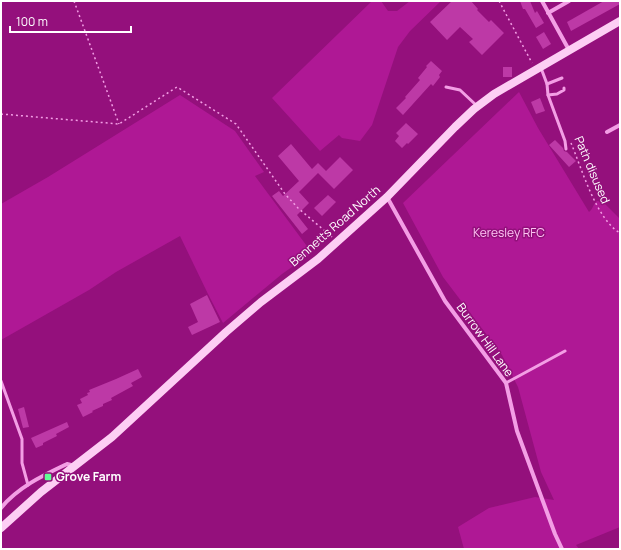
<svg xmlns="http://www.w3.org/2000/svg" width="621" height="550" font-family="Manrope,sans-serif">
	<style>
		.green { fill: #af1895 }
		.building { fill: #bd39a6 }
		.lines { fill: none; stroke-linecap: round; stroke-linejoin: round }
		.path { stroke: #f39ee5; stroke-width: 1.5; stroke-dasharray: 2 3; stroke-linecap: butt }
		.lane { stroke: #f39ee5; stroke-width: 3 }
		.street { stroke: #f39ee5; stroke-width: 4 }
		.secondary { stroke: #fdcef4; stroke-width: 8 }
		.poi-dot { fill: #61ff95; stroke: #94107c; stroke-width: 1.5 }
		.labels { text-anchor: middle; stroke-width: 3; stroke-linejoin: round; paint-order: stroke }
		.street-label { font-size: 12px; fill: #fff; stroke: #94107c }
		.park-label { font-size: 12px; fill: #fec6f4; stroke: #94107c }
		.poi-label { font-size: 12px; font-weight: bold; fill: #fff; stroke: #94107c; text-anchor: start }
	</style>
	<rect width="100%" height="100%" fill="#94107c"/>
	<g class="green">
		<path d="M372,1H381L388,11H397L410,1H441L410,31L398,47L372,125L360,141L342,138L339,135L320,151L272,98Z"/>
		<path d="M519,92L538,128L589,212C593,209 593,204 597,201L603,202L620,219V527L576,545L579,549H464L458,527L489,508L535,497L554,500L541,472L518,387L502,355L443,277L403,203Z"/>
		<path d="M180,95L235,131L264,172L255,176L312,253L282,274L223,323L208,294L180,236L116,272L89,290L1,340V204L48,177Z"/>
	</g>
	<g class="building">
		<path d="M452,1H471L478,9L477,10L489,22L491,20L504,33L482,55L469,42L473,39L460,27L447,40L430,22Z"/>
		<path d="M520,1H530L535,13L537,11L544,23L536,28L525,9H523Z"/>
		<path d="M604,1H620V4L571,31L567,22Z"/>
		<path d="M544,32L551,44L543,49L536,37Z"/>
		<path d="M431,61L442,71L439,75L440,77L433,86L431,84L403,115L396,108L406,98L405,97L420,80L418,78L427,67L426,66Z"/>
		<rect x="503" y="67" width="9" height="10"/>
		<path d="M540,98L545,111L536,114L531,102Z"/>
		<path d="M406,123L418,134L408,144L407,143L402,148L395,141L399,136L396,133Z"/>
		<path d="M555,140L563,148L564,151L567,152L576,161L569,167L549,145Z"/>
		<path d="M291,144L312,169L318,163L326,171L340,157L353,170L334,189L318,173L299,192L309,203L297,215L308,229L302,234L272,196L279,191L283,196L299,181L278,156Z"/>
		<path d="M328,195L336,202L322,216L314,208Z"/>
		<path d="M207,295L220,322L192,335L188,327L198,322L190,304Z"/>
		<path d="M138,369L142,377L131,383L133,386L111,398L112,400L103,404V406L92,411L93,412L83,417L77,405L82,403L80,399L88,395L87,393L90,392L89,390L116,379Z"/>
		<path d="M24,407L29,427L23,428L18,409Z"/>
		<path d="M67,422L69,427L56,434L57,436L43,443V445L36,448L31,438Z"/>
	</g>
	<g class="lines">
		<g class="path">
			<path d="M74,1L119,124"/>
			<path d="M499,1L532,63"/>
			<path d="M1,114L119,124L177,87L236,124L285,194L298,208L332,237"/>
			<path d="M571,143C582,169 596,219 620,233"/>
		</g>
		<g class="lane">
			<path d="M541,68L547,84L548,95L565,141L566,149"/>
			<path d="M547,84L562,78"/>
			<path d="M446,87L460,90L476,105"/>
			<path d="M548,95L557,94L564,90V88"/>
			<path d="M1,381L22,439V463L28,485"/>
			<path d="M506,383L565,351"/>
		</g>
		<g class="street">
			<path d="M542,1L569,50"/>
			<path d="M548,13L569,1"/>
			<path d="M607,132L620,125"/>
			<path d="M387,197L445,301L506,383L517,431L555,534L562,549"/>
			<path d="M1,508C18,487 44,475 67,464L75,466"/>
		</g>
		<path class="secondary" d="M1,528L41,492L112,437L226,332L261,302L318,259L387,197L455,127L474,109L494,94L620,21"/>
	</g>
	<rect class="poi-dot" x="44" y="473" width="8" height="8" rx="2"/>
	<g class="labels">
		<g class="street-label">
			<text transform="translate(592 170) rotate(67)" y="4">Path disused</text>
			<text transform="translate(335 226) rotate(-41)" y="4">Bennetts Road North</text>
			<text transform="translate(485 340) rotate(54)" y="4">Burrow Hill Lane</text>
		</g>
		<g class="park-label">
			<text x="509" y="237">Keresley RFC</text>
		</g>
		<g class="poi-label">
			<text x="56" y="481">Grove Farm</text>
		</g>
	</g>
	<rect width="621" height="550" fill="none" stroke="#ffffff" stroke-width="4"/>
	<path d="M10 26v6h121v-6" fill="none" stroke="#ffffff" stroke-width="2"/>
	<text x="16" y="26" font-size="12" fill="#ffffff" stroke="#94107c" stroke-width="3" paint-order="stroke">100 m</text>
</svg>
